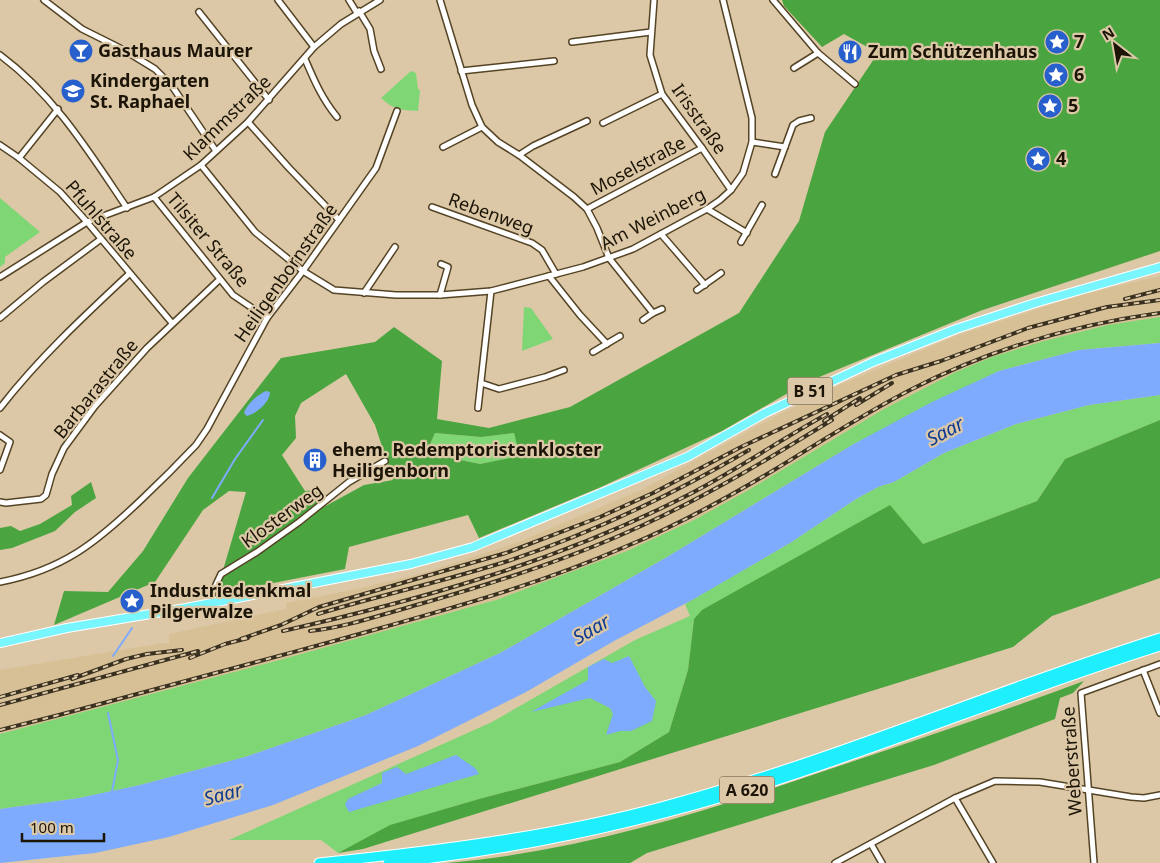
<svg xmlns="http://www.w3.org/2000/svg" width="1160" height="863" font-family="'Noto Sans',sans-serif">
	<style>
		.built { fill: #d7c096 }
		.green { fill: #7ed675 }
		.forest { fill: #4aa541; fill-rule: evenodd }
		.water { fill: #7eabfe }
		.lines { fill: none; stroke-linecap: round; stroke-linejoin: round }
		.stream { stroke: #7eabfe; stroke-width: 2 }
		.street-casing { stroke: #544425; stroke-width: 8 }
		.primary-casing { stroke: #fff; stroke-width: 10 }
		.highway-casing { stroke: #fff; stroke-width: 11 }
		.street { stroke: #fff; stroke-width: 5 }
		.primary { stroke: #79f5fd; stroke-width: 8 }
		.highway { stroke: #1feffc; stroke-width: 9 }
		.rail-casing { stroke: #393020; stroke-width: 4 }
		.rail { stroke: #dcc8a6; stroke-width: 2; stroke-dasharray: 5.5; stroke-linecap: butt }
		.labels { text-anchor: middle; stroke-width: 4.5; stroke-linejoin: round; paint-order: stroke }
		.shield { fill: #dcc8a6; stroke: #554a37; stroke-width: 1 }
		.shield-label { font-size: 16px; font-weight: bold; fill: #1b1407 }
		.poi-label { font-size: 18px; font-weight: bold; fill: #1b1407; stroke: #dcc8a6; text-anchor: start }
		.street-label { font-size: 18px; fill: #1b1407; stroke: #dcc8a6 }
		.water-label { font-size: 19px; font-style: italic; fill: #0e3b94; stroke: #dcc8a6 }
	</style>
	<rect width="100%" height="100%" fill="#dcc8a6"/>
	<path class="built" d="M1160,276V332L1091,329L1018,349L657,559L594,591L170,689L0,734V670L163,643L169,644V634L286,609V603L361,588L423,573L516,543L643,489L776,416L847,382L956,336L1080,295Z"/>
	<g class="green">
		<path d="M411,71L416,73L418,89L420,90L418,111C401,110 394,110 381,98Z"/>
		<path d="M0,198L40,232L5,257V263L0,267Z"/>
		<path d="M524,307L531,308L553,339L522,351Z"/>
		<path d="M1160,317V343L1079,350L999,371L852,445L667,557L500,653L366,715L245,757L140,785L79,798L0,809V734L276,661L496,600L627,551L694,520L747,491L884,409L956,372L992,357L1044,341L1108,325Z"/>
		<path d="M1160,395V420L1065,459L1037,501L923,544L694,619L688,670L669,732L620,762L479,799L391,825L338,853L321,840H229L492,722L635,640L690,616L685,604L790,543L856,499L878,487L894,482L944,453L1016,424L1089,405Z"/>
		<path d="M435,433L481,437L514,433L521,456L480,464L426,453Z"/>
	</g>
	<g class="forest">
		<path d="M782,0H1160V251L980,311L807,382L722,431L601,487L479,538L468,515L349,547L345,569L216,594L246,492L229,491L203,510L155,582L54,625L64,591L108,592L143,551L188,478L281,358L375,342L394,327L442,361L437,419L489,428L570,407L739,313L799,221L825,132L878,53L844,34L822,47L784,6ZM346,374L375,425L393,480L364,485L322,508L320,489L305,491L282,455L296,438L295,416L301,403ZM435,433L481,437L514,433L520,456L480,464L426,453Z"/>
		<path d="M1160,420V578L1052,616L1013,647L363,849L338,853L390,825L479,799L620,762L669,732L688,670L694,619L702,610L890,505L923,544L1037,501L1065,459Z"/>
		<path d="M91,482L96,498L75,512L55,531L12,548L0,550V528L11,526L20,531L40,524L72,505L71,496Z"/>
		<path d="M1084,681L1073,693L1060,698L1055,719L934,765L647,853L630,863H447C586,851 720,807 851,762C929,736 1007,710 1084,681Z"/>
	</g>
	<g class="water">
		<path d="M1160,343V395L1089,405L1016,424L944,453L894,482L878,487L856,499L790,543L694,599L614,641L526,692L418,746L273,805L169,837L95,853L0,863V809L79,798L140,785L245,757L366,715L500,653L667,557L852,445L932,402L999,371L1079,350Z"/>
		<path d="M266,391L270,392C270,402 257,413 247,416L244,413C247,404 257,395 266,391Z"/>
		<path d="M629,656L645,687L656,701L652,721L631,731H620L606,735L613,714L610,708L590,698L531,712L588,680V667L604,659L612,663Z"/>
		<path d="M456,755L475,768L479,774L349,812L345,805L348,799L382,783V773L397,767L406,774Z"/>
	</g>
	<g class="lines">
		<g class="stream">
			<path d="M212,498L235,459L263,420"/>
			<path d="M113,656L132,628"/>
			<path d="M108,713L118,760L112,792"/>
		</g>
		<defs>
			<g id="street">
				<path d="M44,0L82,29L124,50L155,69L172,86L216,151"/>
				<path d="M278,0L314,47"/>
				<path d="M349,0L357,13"/>
				<path d="M440,0L472,105L482,127L498,142L519,155L574,197L587,209L597,228L609,258L653,313"/>
				<path d="M654,0L650,55L662,94L702,148L731,190"/>
				<path d="M773,0L818,53L855,84"/>
				<path d="M359,11L370,29L374,51L381,69"/>
				<path d="M199,12L269,100"/>
				<path d="M572,42L651,32"/>
				<path d="M0,55C55,96 89,152 127,208"/>
				<path d="M305,59C314,80 322,99 337,117"/>
				<path d="M794,68L818,53"/>
				<path d="M461,71L554,61"/>
				<path d="M248,122L289,168L339,220"/>
				<path d="M603,123L662,94"/>
				<path d="M752,142L785,147"/>
				<path d="M0,145L19,158L60,192L87,222L172,323"/>
				<path d="M443,147L482,127"/>
				<path d="M519,155L533,146L587,121"/>
				<path d="M19,158L58,109"/>
				<path d="M201,165L255,232L303,271L334,290L396,295H440L491,291L583,267L633,249L707,209L720,200L731,190L743,173L752,142V118L723,0"/>
				<path d="M775,174L793,125L799,121L811,118"/>
				<path d="M154,197L233,295L267,318"/>
				<path d="M432,207L532,243L542,250L556,274"/>
				<path d="M587,209L702,148"/>
				<path d="M707,209L747,233"/>
				<path d="M661,234L705,285"/>
				<path d="M741,242L762,205"/>
				<path d="M549,276L580,315L607,344"/>
				<path d="M0,277L87,222L154,197L201,165L248,122L314,47L341,24L380,0"/>
				<path d="M697,290L721,273"/>
				<path d="M364,293L395,247"/>
				<path d="M440,295L448,267L441,264"/>
				<path d="M0,318L43,282L101,239"/>
				<path d="M643,320L653,313L662,309"/>
				<path d="M593,352L620,336"/>
				<path d="M481,383L499,389L545,377L564,370"/>
				<path d="M0,408C38,359 84,316 129,274"/>
				<path d="M478,408L491,291"/>
				<path d="M0,435L10,442L0,470"/>
				<path d="M0,502L6,503L41,499L46,495L52,474L64,448L95,406L147,348L219,280"/>
				<path d="M0,582C63,570 97,542 142,499C161,481 179,463 196,445L207,429L267,318L303,271L376,168L397,111"/>
				<path d="M209,603L214,589L221,574L257,552L299,522L349,482L385,461"/>
				<path d="M1143,670L1160,713"/>
				<path d="M955,798L993,863"/>
				<path d="M871,844L882,863"/>
				<path d="M835,863L955,798L995,781L1040,782L1131,797L1144,798L1160,795"/>
				<path d="M1094,863L1081,693L1160,664"/>
			</g>
			<path id="primary" d="M0,643L67,628L186,608L411,564L473,547L687,457L765,413L873,362L956,329L1035,303L1160,267"/>
			<g id="highway">
				<path d="M319,863C434,851 549,837 661,807C831,762 992,691 1160,638"/>
				<path d="M388,863C519,850 646,822 771,782C902,740 1029,687 1160,646"/>
			</g>
		</defs>
		<use href="#street" class="street-casing"/>
		<use href="#primary" class="primary-casing"/>
		<use href="#highway" class="highway-casing"/>
		<use href="#street" class="street"/>
		<use href="#primary" class="primary"/>
		<use href="#highway" class="highway"/>
		<defs>
			<g id="rail">
				<path d="M1125,299L1160,290"/>
				<path d="M856,405L892,383"/>
				<path d="M824,421L860,398"/>
				<path d="M318,614C381,595 445,581 508,561C592,533 672,495 749,450"/>
				<path d="M283,631C419,600 555,562 680,499C731,474 778,441 827,414"/>
				<path d="M310,631C347,627 384,614 420,604C495,583 570,559 641,526C707,496 770,458 832,420"/>
				<path d="M241,639L281,625L319,607L506,553L600,517L653,493L741,447L896,375L941,361L1028,328L1107,307L1160,300"/>
				<path d="M190,658L225,644L248,638"/>
				<path d="M72,679L126,659L147,654L182,650"/>
				<path d="M0,697L78,675"/>
				<path d="M0,705L198,651"/>
				<path d="M0,730L59,715C155,689 250,664 345,638C441,611 536,586 627,546C678,525 727,498 774,470C820,442 865,413 912,389C990,349 1073,325 1160,313"/>
			</g>
		</defs>
		<use href="#rail" class="rail-casing"/>
		<use href="#rail" class="rail"/>
	</g>
	<defs>
		<symbol id="sight-disc" viewBox="-11 -11 22 22"><circle r="9.5" fill="#275fcc" stroke="#dcc8a6"/><path d="M0-6L1.8-2.2L6-1.7L2.9 1.2L3.7 5.4L0 3.3L-3.7 5.4L-2.9 1.2L-6-1.7L-1.8-2.2Z" fill="#fff"/></symbol>
		<symbol id="bar-disc" viewBox="-11 -11 22 22"><circle r="9.5" fill="#275fcc" stroke="#dcc8a6"/><path d="M-6-5H6L.8 .8V4.5H3.5V6h-7V4.5H-.8V.8Z" fill="#fff"/></symbol>
		<symbol id="restaurant-disc" viewBox="-11 -11 22 22"><circle r="9.5" fill="#275fcc" stroke="#dcc8a6"/><path d="M-5-6h1v4h1v-4h1v4h1v-4h1v5L-1.5 .5V6h-2V.5L-5-1ZM5-6V6H3V1.5H1.5Q1.5-4 5-6Z" fill="#fff"/></symbol>
		<symbol id="school-disc" viewBox="-11 -11 22 22"><circle r="9.5" fill="#275fcc" stroke="#dcc8a6"/><path d="M0-5L7-2L0 1L-7-2ZM-4 1L0 2.5L4 1V4Q0 6-4 4Z" fill="#fff"/></symbol>
		<symbol id="building-disc" viewBox="-11 -11 22 22"><circle r="9.5" fill="#275fcc" stroke="#dcc8a6"/><path d="M-4-6H4V6H1V3H-1V6H-4ZM-2.5-4.3h1.7v1.8h-1.7ZM.8-4.3h1.7v1.8H.8ZM-2.5-1h1.7V.8h-1.7ZM.8-1h1.7V.8H.8Z" fill="#fff"/></symbol>
	</defs>
	<g fill-rule="evenodd">
		<use href="#sight-disc" x="1043" y="28" width="28" height="28"/>
		<use href="#bar-disc" x="67" y="37" width="28" height="28"/>
		<use href="#restaurant-disc" x="836" y="38" width="28" height="28"/>
		<use href="#sight-disc" x="1042" y="61" width="28" height="28"/>
		<use href="#school-disc" x="59" y="77" width="28" height="28"/>
		<use href="#sight-disc" x="1036" y="92" width="28" height="28"/>
		<use href="#sight-disc" x="1024" y="145" width="28" height="28"/>
		<use href="#building-disc" x="301" y="446" width="28" height="28"/>
		<use href="#sight-disc" x="118" y="587" width="28" height="28"/>
	</g>
	<g class="labels">
		<g class="shield">
			<rect x="787.5" y="377.5" width="45" height="27" rx="4"/>
			<rect x="719.5" y="776.5" width="55" height="27" rx="4"/>
		</g>
		<g class="shield-label">
			<text x="810" y="397">B 51</text>
			<text x="747" y="796">A 620</text>
		</g>
		<g class="poi-label">
			<text x="1074" y="48">7</text>
			<text x="98" y="57">Gasthaus Maurer</text>
			<text x="868" y="58">Zum Schützenhaus</text>
			<text x="1074" y="81">6</text>
			<text x="90" y="87">Kindergarten<tspan x="90" dy="21">St. Raphael</tspan></text>
			<text x="1068" y="112">5</text>
			<text x="1056" y="165">4</text>
			<text x="332" y="456">ehem. Redemptoristenkloster<tspan x="332" dy="21">Heiligenborn</tspan></text>
			<text x="150" y="597">Industriedenkmal<tspan x="150" dy="21">Pilgerwalze</tspan></text>
		</g>
		<g class="street-label">
			<text transform="translate(227 118) rotate(-44)" y="6">Klammstraße</text>
			<text transform="translate(699 119) rotate(55)" y="6">Irisstraße</text>
			<text transform="translate(638 166) rotate(-28)" y="6">Moselstraße</text>
			<text transform="translate(491 214) rotate(20)" y="6">Rebenweg</text>
			<text transform="translate(653 219) rotate(-27)" y="6">Am Weinberg</text>
			<text transform="translate(101 220) rotate(49)" y="6">Pfuhlstraße</text>
			<text transform="translate(208 240) rotate(50)" y="6">Tilsiter Straße</text>
			<text transform="translate(286 273) rotate(-55)" y="6">Heiligenbornstraße</text>
			<text transform="translate(96 389) rotate(-51)" y="6">Barbarastraße</text>
			<text transform="translate(282 516) rotate(-36)" y="6">Klosterweg</text>
			<text transform="translate(1072 761) rotate(-94)" y="6">Weberstraße</text>
		</g>
		<g class="water-label">
			<text transform="translate(945 431) rotate(-28)" y="7">Saar</text>
			<text transform="translate(591 629) rotate(-30)" y="7">Saar</text>
			<text transform="translate(223 794) rotate(-15)" y="7">Saar</text>
		</g>
	</g>
	<g transform="translate(1115 45) rotate(329)" stroke="#dcc8a6" stroke-width="4" paint-order="stroke">
	<path d="M0-4L9 19L0 12L-9 19Z" fill="#1b1407"/>
	<text y="-8" font-size="14" font-weight="bold" text-anchor="middle" fill="#1b1407">N</text>
	</g>
	<path d="M22 833v8h82v-8" fill="none" stroke="#1b1407" stroke-width="2.5"/>
	<text x="30" y="833" font-size="15" fill="#1b1407" stroke="#dcc8a6" stroke-width="4" paint-order="stroke">100 m</text>
</svg>
